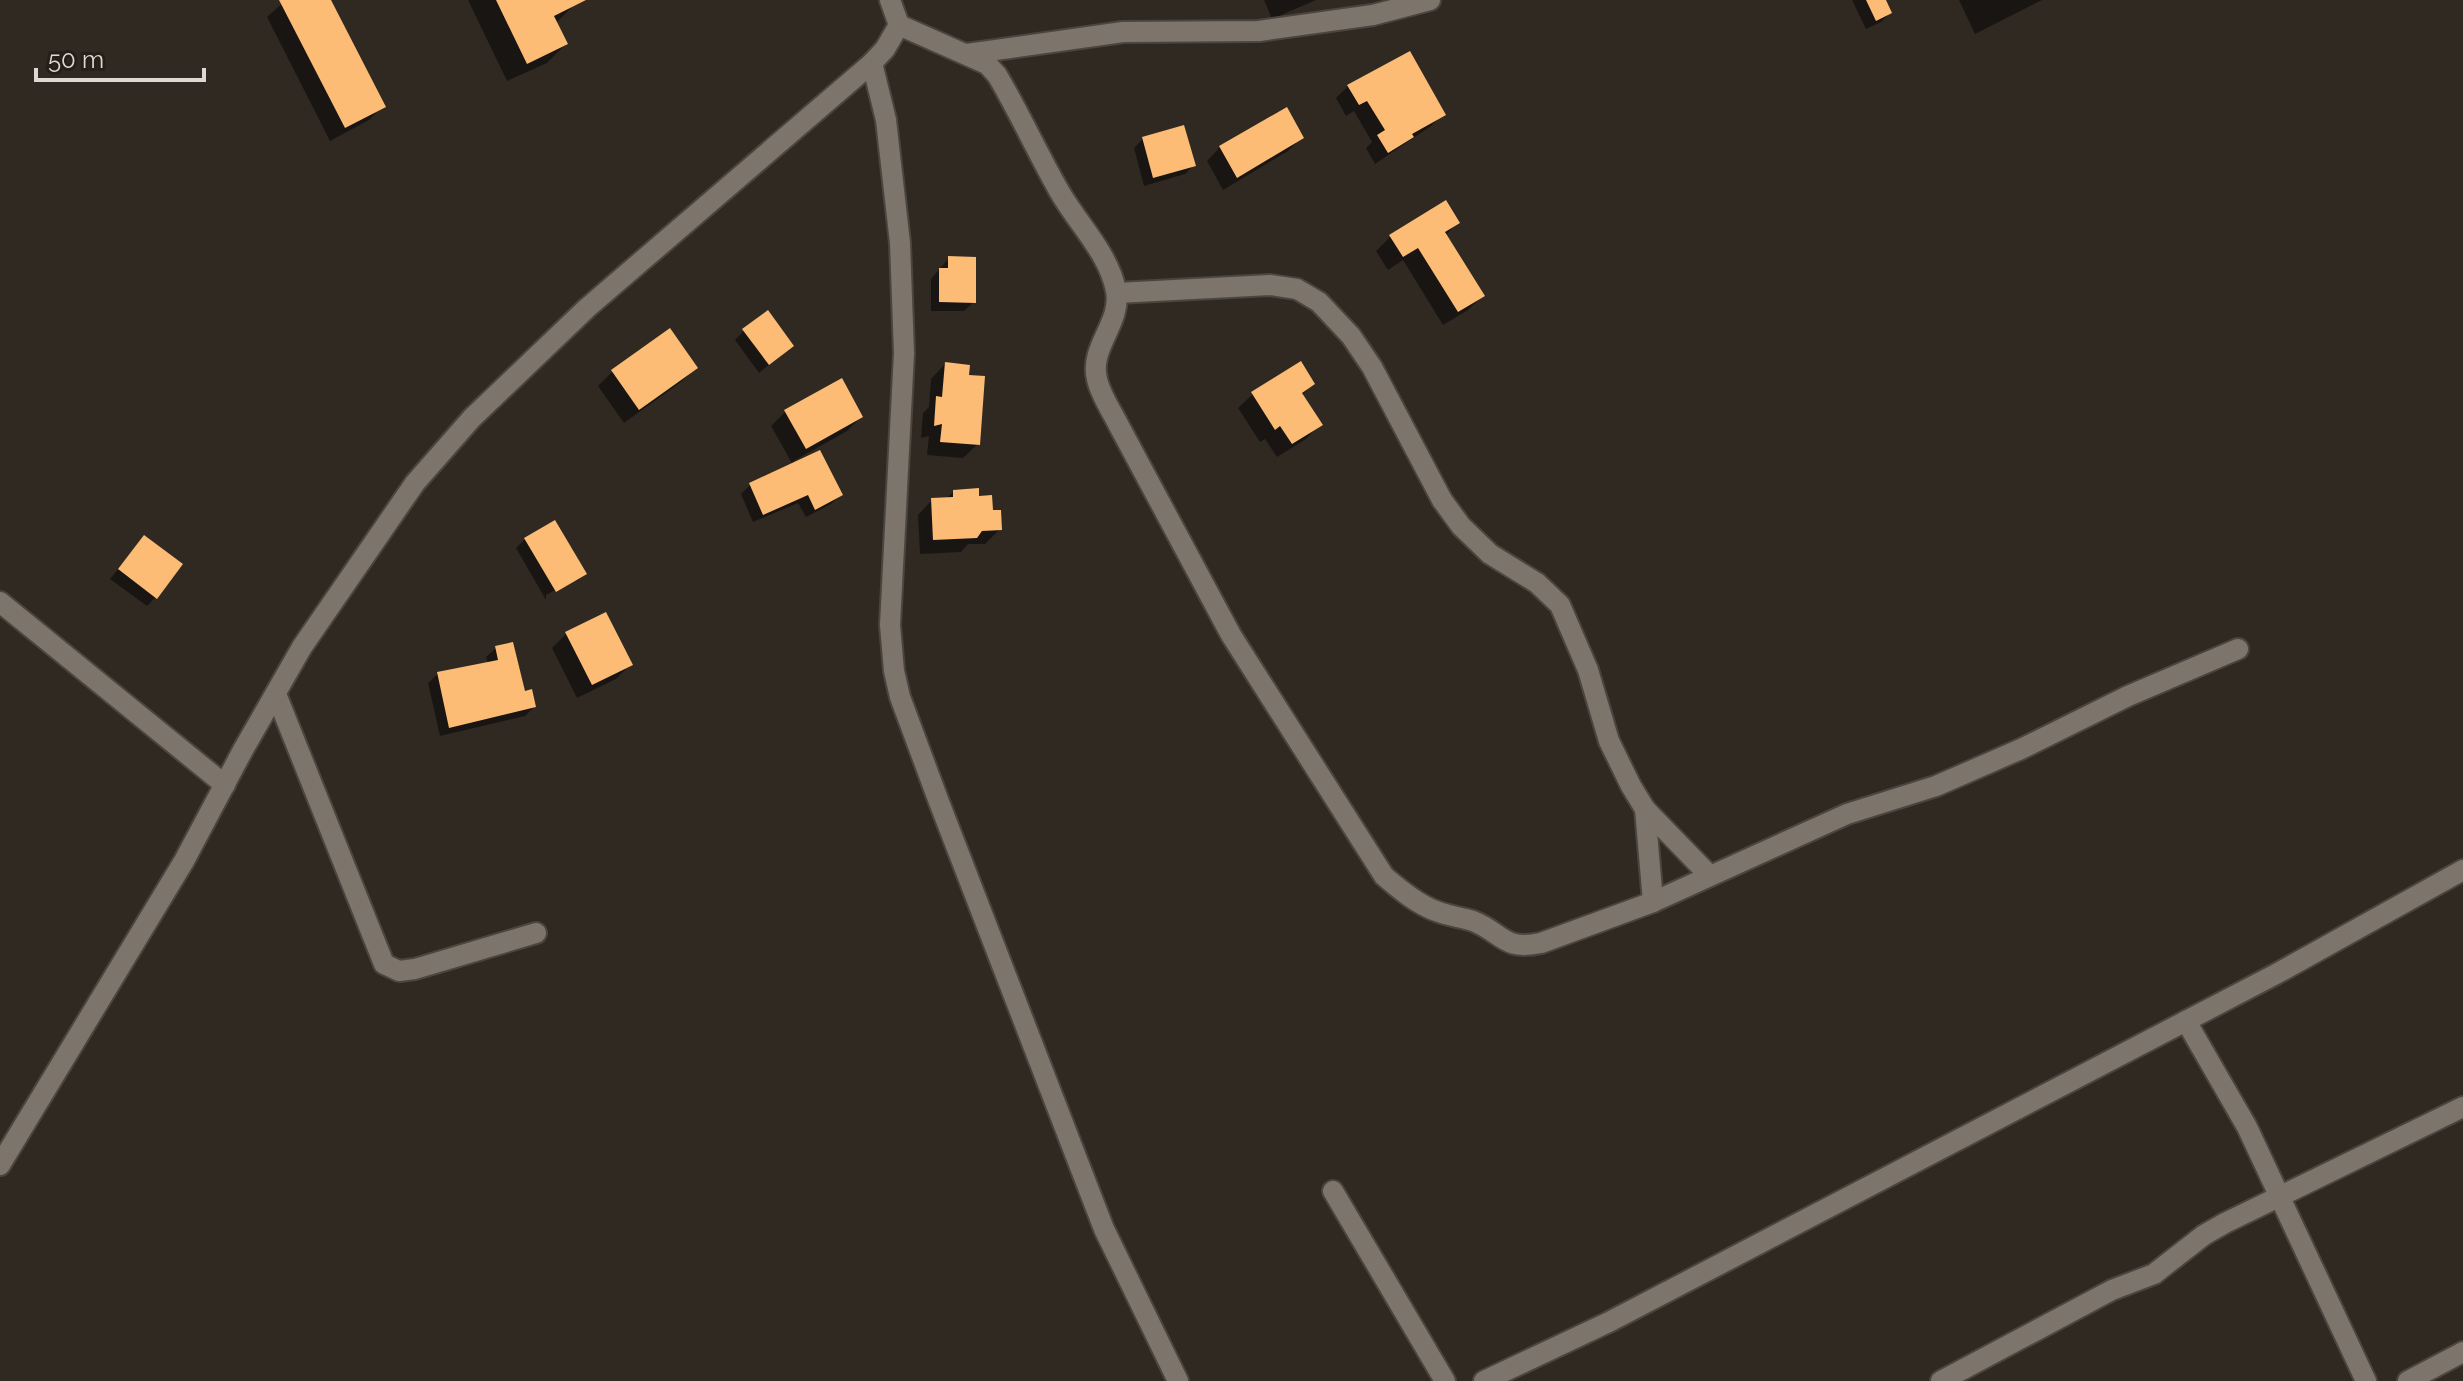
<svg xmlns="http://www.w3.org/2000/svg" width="2463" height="1381" font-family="Raleway,sans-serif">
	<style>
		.shadow { fill: #0007 }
		.building { fill: #fcbc75 }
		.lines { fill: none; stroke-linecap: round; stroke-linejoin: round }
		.minor-casing { stroke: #4b453f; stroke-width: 24 }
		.minor { stroke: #7d746c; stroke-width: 20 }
	</style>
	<rect width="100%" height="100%" fill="#302922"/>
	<g class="shadow">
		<path d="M286,0H329L383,106L369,120L330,141L267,17Z"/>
		<path d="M468,0H573L575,4L556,23L566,44L547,63L507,81Z"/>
		<path d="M1264,0H1316L1272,19Z"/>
		<path d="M1852,0H1884L1890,13L1881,22L1866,29Z"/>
		<path d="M1959,0H2042L1975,34Z"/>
		<path d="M1348,86L1443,114L1431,126L1375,164L1366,148L1372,142L1354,111L1346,116L1336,98Z"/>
		<path d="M1301,138L1288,151L1223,190L1207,161L1220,147Z"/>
		<path d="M1143,139L1194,165L1185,174L1144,186L1134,148Z"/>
		<path d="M1457,223L1445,236L1482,296L1468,310L1443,325L1403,260L1388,270L1376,251L1390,237Z"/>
		<path d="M949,258L974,302L964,311H931V279Z"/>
		<path d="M670,331L696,368L681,382L624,423L598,386L612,372Z"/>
		<path d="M744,331L792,346L759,373L735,340Z"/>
		<path d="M945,364L978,444L963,458L927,455L929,436L921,438L923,413L929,407L931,379Z"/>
		<path d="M841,381L861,417L847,431L792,462L841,495L831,504L806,517L798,503L753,522L741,494L750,485L793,465L771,426L785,412Z"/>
		<path d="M1313,384L1302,395L1320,424L1306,439L1277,457L1265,439L1260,442L1238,408L1253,394Z"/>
		<path d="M953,492L977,498L991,512L1000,529L985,544H968L961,552L920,554L918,515L932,500H945Z"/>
		<path d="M144,537L156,597L147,606L110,579Z"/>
		<path d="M525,539L584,574L577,581V578L546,595V600L516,548Z"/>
		<path d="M566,634L630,665L616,679L577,698L552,648Z"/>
		<path d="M496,648L523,693L534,707L525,716L440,736L428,683L438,674L488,664L486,657Z"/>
	</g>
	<g class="building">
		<path d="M279,0H331L386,107L345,128Z"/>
		<path d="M496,0H586L554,16L568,44L527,64Z"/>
		<path d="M1866,0H1886L1892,13L1876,21Z"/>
		<path d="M1410,51L1446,115L1412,134L1414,137L1388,153L1377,135L1385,130L1367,101L1359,105L1347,85Z"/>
		<path d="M1287,107L1304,138L1237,178L1219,146Z"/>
		<path d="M1184,125L1196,166L1153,178L1142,137Z"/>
		<path d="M1446,200L1460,223L1445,232L1485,296L1458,312L1418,248L1403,257L1389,235Z"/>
		<path d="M948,256L976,257V303L939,302V268H948Z"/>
		<path d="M768,310L794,346L769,365L742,329Z"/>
		<path d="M670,328L698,368L639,410L611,370Z"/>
		<path d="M1301,361L1315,384L1302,393L1323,425L1292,444L1280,426L1275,430L1251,392Z"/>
		<path d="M945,362L970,365L969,375L985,376L980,445L940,442L942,424L934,426L936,396L942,397Z"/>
		<path d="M842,378L863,417L806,449L784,410Z"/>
		<path d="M820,450L843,495L815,510L808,495L763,515L749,483Z"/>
		<path d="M979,488V496L992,495L993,510H1001L1002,530L982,531L977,538L933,540L931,498L953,497V490Z"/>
		<path d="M555,520L587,574L556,592L524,538Z"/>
		<path d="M144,535L183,564L157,599L118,569Z"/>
		<path d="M606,612L633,665L592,685L565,632Z"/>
		<path d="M513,642L525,691L532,689L536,707L449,728L437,672L498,660L495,646Z"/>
	</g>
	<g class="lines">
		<defs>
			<g id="minor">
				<path d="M899,25L987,64L997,75C1019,112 1037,152 1058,189C1076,222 1109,253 1116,291C1122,323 1089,347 1097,379C1100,394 1111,410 1118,424L1231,635L1384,876C1399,889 1417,904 1436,911C1448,916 1461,917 1473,921C1503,933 1503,951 1541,943L1653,902L1847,814L1936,786L2021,749L2128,696L2238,649"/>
				<path d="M967,54L1123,32L1259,31L1373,15L1430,0"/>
				<path d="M872,63L886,120L900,243L904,353L890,625L894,671L900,697L939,802L1104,1229L1178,1381"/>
				<path d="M1117,293L1270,285L1297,289L1319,302L1351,336L1372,367L1442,500L1461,526L1490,554L1537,583L1560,605L1588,670L1609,741L1631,786L1645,809L1709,875"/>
				<path d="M0,602L225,785"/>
				<path d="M276,694L384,964L399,971L415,969L536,933"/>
				<path d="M1645,809L1653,902"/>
				<path d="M2186,1021L2247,1127L2366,1381"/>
				<path d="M0,1165L184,861L243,750L302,647L415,483L472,418L587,308L872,63L885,49L899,25L890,0"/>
				<path d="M1333,1191L1445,1381"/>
				<path d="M1484,1381L1609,1322L2276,974L2463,870"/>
				<path d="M1941,1381L2112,1290L2154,1274L2204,1235L2225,1223L2463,1107"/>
				<path d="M2408,1381L2463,1352"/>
			</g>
		</defs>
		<use href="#minor" class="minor-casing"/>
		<use href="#minor" class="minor"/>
	</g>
	<path d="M36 68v12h168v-12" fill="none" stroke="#ddd8d3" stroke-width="4"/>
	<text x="48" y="68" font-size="24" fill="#ddd8d3" stroke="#261f18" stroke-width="6" paint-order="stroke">50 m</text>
</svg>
